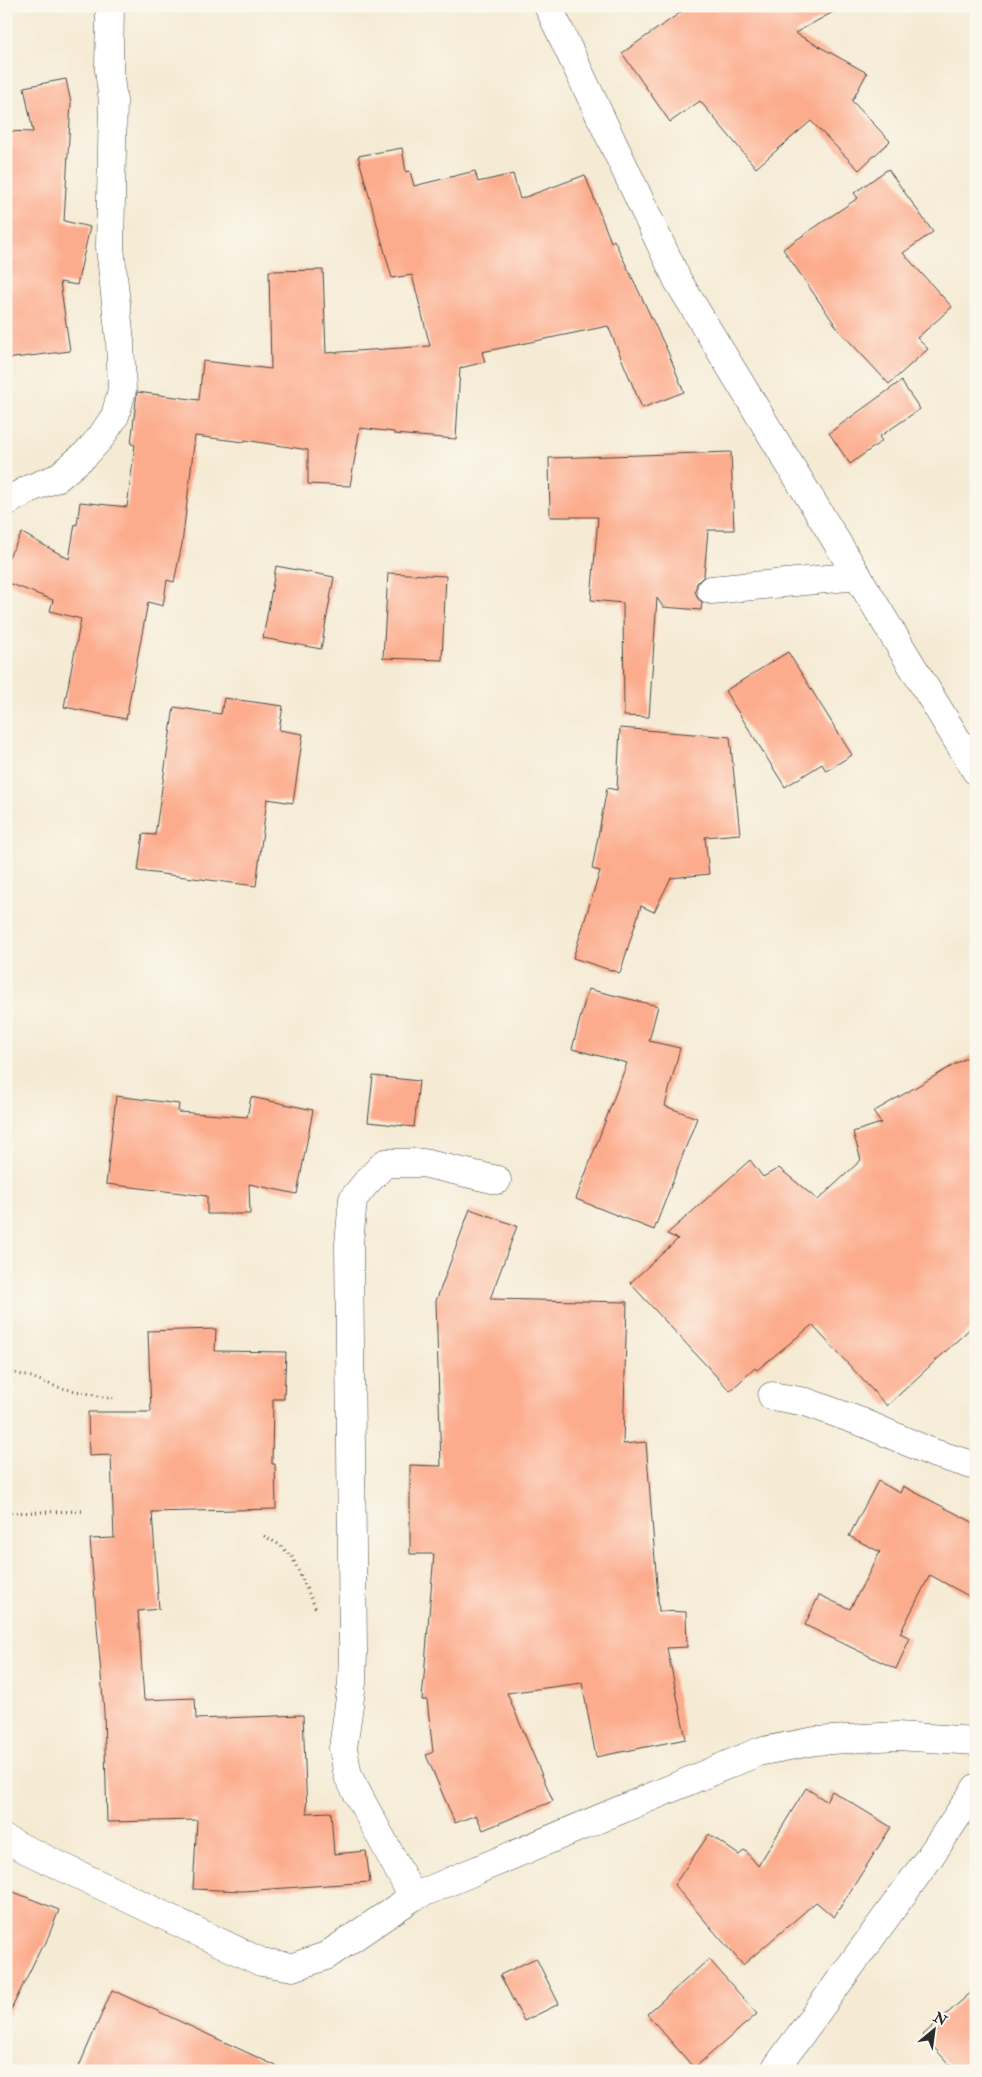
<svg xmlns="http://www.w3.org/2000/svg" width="982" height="2077" font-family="'IM FELL Double Pica',serif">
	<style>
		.building { fill: #fcab8c }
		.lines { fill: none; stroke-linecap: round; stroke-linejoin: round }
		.street-casing { stroke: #494844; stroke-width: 29 }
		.secondary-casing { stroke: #494844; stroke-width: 29 }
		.path { stroke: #494844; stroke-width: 3; stroke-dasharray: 1 4; stroke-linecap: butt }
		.street { stroke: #fff; stroke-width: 28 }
		.secondary { stroke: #fff; stroke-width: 28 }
	</style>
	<rect width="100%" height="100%" fill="#fbf7ec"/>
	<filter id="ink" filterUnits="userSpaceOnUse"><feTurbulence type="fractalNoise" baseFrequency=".02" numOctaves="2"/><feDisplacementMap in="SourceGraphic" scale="10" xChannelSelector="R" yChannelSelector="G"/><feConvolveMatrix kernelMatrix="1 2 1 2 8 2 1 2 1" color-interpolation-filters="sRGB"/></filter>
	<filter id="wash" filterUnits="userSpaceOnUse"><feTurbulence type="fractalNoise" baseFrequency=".0096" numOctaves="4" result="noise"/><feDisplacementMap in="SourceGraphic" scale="20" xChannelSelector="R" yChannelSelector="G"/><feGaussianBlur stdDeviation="1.12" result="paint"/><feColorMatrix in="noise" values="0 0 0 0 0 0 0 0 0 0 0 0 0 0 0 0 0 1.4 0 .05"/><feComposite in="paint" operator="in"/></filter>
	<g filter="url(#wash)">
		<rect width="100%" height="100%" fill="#f5ebd5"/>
		<g id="blocks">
			<g class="building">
				<path d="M690,6H844L795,33L867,73L852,101L890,141L859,170L811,121L756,168L700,101L670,122L622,53Z"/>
				<path d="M66,79L71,103L64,221L90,227L77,285L60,282L70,351L6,359V131L33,132L24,87Z"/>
				<path d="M402,148L406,172L410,171L414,186L475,171L478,182L513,174L520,199L585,175L611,242L614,240L668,352L684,392L642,408L608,326L482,352L485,362L460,368L456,439L394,434V432L360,428L350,486L308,484V450L245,440L244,442L195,436L182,544L174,582L167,580L163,606L148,602L126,719L64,707L81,619L50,611L53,600L6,582V562L22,533L69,559L75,524L77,525L80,502L127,507L135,445L131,444L137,392L199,400L203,361L271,369L269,271L323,270L326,353L430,346L412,275L392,278L358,156Z"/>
				<path d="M888,169L933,232L903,253L952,307L917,338L928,349L889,384L838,329L783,249L858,198L854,193Z"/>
				<path d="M901,381L920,409L879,437L882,441L850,464L829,433Z"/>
				<path d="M731,452L734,530H708L704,576L697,583L695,591L698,599L702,602L701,610L663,607L657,598L649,717L624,716L623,603L591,600L598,517H550L549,458Z"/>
				<path d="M276,566L334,577L321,649L263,638Z"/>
				<path d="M388,573L446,576L442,660L383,658Z"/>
				<path d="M788,652L852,755L826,771L822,764L785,787L725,691Z"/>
				<path d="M224,698L283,706L279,730L303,734L293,803L267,799L256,886L138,871L143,834L155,835L174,707L221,714Z"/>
				<path d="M620,728L730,737L740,834L705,837L709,874L671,878L654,912L641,906L620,973L573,958L600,871L592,869L607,788L617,790Z"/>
				<path d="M588,989L658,1006L649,1041L680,1048L665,1106L697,1118L654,1230L576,1199L627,1063L572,1049Z"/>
				<path d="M976,1052V1323L887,1406L812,1325L757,1370L755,1368L730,1391L630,1283L678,1239L667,1234L750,1160L763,1177L779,1168L818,1200L861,1160L853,1132L881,1123L873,1112Z"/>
				<path d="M373,1076L419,1081L414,1127L368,1122Z"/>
				<path d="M116,1096L179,1104L178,1112L247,1117L251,1097L313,1110L297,1194L249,1184L250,1214H207V1196L106,1184Z"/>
				<path d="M470,1209L517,1226L490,1299L627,1302L623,1444L646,1442L659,1611L686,1612L687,1647L667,1648L686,1739L596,1757L582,1683L507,1693L553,1801L483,1830L476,1815L455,1823L426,1755L433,1752L427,1700H422L434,1554H410V1465L441,1466L436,1301Z"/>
				<path d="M216,1329L215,1351L286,1352L284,1399H273L272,1464H275L276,1509L152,1512L159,1609L138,1611L144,1700L195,1698L196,1719L303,1715L307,1813L331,1812L334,1854L366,1851L370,1882L243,1891L193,1889L197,1820L107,1822L104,1712L90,1539L114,1538L111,1455L89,1456L88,1412H151L148,1331Z"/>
				<path d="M878,1481L900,1493L903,1486L976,1524V1600L930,1575L900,1633L910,1638L896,1669L805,1625L819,1595L850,1609L880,1552L849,1536Z"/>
				<path d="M806,1788L826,1801L832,1791L891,1827L834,1917L816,1902L743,1965L674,1885L709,1834L739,1855L745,1850L758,1866Z"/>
				<path d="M6,1889L59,1910L44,1947L42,1946L6,2020Z"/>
				<path d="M536,1958L559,2004L524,2021L500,1975Z"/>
				<path d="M709,1959L757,2014L694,2068L647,2014Z"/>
				<path d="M976,1988V2071H955L923,2035Z"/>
				<path d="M112,1990L287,2071H77Z"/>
			</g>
		</g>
	</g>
	<g filter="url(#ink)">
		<use href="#blocks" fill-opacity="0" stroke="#494844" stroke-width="1"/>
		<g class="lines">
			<defs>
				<g id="street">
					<path d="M6,502L31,488L57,478L86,454L101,437L115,416L122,390L120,341L110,247L113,101L109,70L110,6"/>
					<path d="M711,590L858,576"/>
					<path d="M772,1396L806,1402L864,1423L933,1453L976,1466"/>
					<path d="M6,1840L261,1962L293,1967L326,1956L413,1897L758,1752L815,1741L897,1736L976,1741"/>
					<path d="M413,1897L348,1776L343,1748L352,1683L353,1652L349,1244L353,1199L365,1184L385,1163H423L497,1180"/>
				</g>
				<g id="secondary">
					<path d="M548,6L678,281L976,771"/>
					<path d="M774,2071L929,1858L976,1788"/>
				</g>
			</defs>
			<use href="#street" class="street-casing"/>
			<use href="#secondary" class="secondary-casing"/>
			<g class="path">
				<path d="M6,1371L31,1377L57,1387L113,1399"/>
				<path d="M6,1513L82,1511"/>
				<path d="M264,1536L280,1545L292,1557L316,1609"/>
			</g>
			<use href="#street" class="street"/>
			<use href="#secondary" class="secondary"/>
		</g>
	</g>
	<rect width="982" height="2077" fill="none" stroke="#fbf7ec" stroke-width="25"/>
	<g transform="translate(934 2030) rotate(29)" stroke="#fbf7ec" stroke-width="4" paint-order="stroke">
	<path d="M0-4L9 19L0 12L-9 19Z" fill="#2b2b2b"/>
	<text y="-8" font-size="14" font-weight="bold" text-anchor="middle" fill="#2b2b2b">N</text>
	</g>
</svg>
